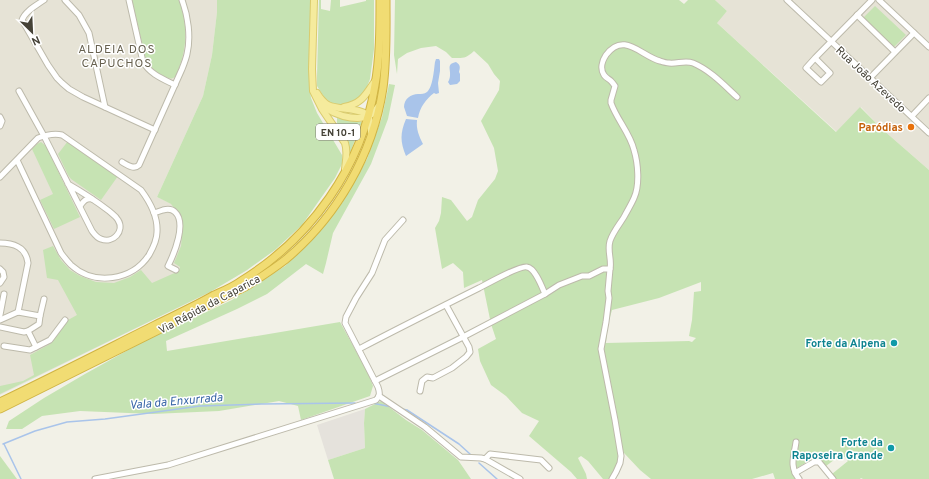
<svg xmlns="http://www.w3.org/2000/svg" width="929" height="479" font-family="Overpass,sans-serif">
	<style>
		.residential { fill: #e6e3d6 }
		.industrial { fill: #e5e2dc }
		.green { fill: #c6e3b3; fill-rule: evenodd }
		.water { fill: #a9c4ea }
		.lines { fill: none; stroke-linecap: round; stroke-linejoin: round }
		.stream { stroke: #a9c4ea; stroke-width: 1.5 }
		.minor-casing { stroke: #bdbaab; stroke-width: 7 }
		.major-casing { stroke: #d9cb6e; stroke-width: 8 }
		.highway-casing { stroke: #d0b444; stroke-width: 9 }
		.minor { stroke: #fff; stroke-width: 5 }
		.major { stroke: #f5eb9d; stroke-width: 6 }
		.highway { stroke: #f1dc73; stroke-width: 7 }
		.food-dot { fill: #e8710a; stroke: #fff; stroke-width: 1.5 }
		.culture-dot { fill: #0f9aa8; stroke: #fff; stroke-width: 1.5 }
		.labels { text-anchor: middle; stroke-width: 3; stroke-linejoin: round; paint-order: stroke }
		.shield { fill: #fff; stroke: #7d7b73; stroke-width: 1 }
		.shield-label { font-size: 10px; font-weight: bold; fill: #454237 }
		.street-label { font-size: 11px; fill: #454237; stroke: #fff }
		.food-label { font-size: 11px; font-weight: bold; fill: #c56008; stroke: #fff; text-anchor: end }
		.culture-label { font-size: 11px; font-weight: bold; fill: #0d838f; stroke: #fff; text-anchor: end }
		.neighbourhood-label { font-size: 12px; letter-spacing: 1px; fill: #67614f; stroke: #fff }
		.water-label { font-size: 12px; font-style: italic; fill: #3966a7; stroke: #fff }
	</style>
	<rect width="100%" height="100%" fill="#f2f1e7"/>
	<g class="residential">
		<path d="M0,0H217V12L212,55L203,96L157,197L263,248L247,270L210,292L0,395Z"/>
		<path d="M715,0H929V170L882,129L861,107L837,132L716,22L727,11Z"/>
	</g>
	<path class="industrial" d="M365,409L364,423L365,448L328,460L317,425Z"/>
	<g class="green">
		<path d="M132,0H179C187,22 188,45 179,68C178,71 176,77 173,78C169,80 164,76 161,75C153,71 148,64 145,56Z"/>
		<path d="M217,0H310L311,22L309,84L311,98L317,113L342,155L343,162L335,178L302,225L275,250L247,270L210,292L0,394V386L23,381L34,375L30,355L50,344L68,320L77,315L58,280L47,278L43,250L53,246L61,260L70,270L80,276L96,282L114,283L130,277L141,270L152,283L179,271L180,267L174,263L181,246L183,223L179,214L171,204L157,197L203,96L212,55L217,12Z"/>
		<path d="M319,0H321V9L330,11L331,0H340V7L366,1V0H374V49L370,79L366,89L359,99L349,104L339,105L331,103L324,97L317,86V76Z"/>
		<path d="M395,0H679L684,4L688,0H715L727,11L717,23L836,132L860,107L882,129L929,170V479H863L861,478L860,479H835L832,474L848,461L842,454L826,466C816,454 808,462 797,468L795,464L799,441L794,442L792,453L791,470L796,479H775L773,473L752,479H651L640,470L624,453L619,454L617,465L610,479H603L588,461L581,456L578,458L586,474L587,479H577L571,472L529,436L539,421L522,413L506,396L491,385L480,361L478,349L496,339L491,324L482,280L464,288L463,272L453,263L442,269L435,228L439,221L441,213L442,197L451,200L467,221L472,217L478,200L495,179L498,171L494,148L481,121L499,90L500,81L494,74L488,64L474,51C465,59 464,58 452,58L446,52L436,46L421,48L407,53L398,59L397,74L394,55ZM701,282V291L694,292L692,320L689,336L696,338L692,342L689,341L606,343L608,324L612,310L659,298Z"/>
		<path d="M875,6L906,35L893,48L862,19Z"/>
		<path d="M389,84L395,85L388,119L371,164L333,233L326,263L323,274L306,264L267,294L237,309L166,341L167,351L340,322L368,373L373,386L370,396L301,420L298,406L279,401L219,411L153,414L80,411L42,416L22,429H6L9,421L44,398L85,374L146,340L232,300L285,266L317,235L329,220L342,203L367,159L382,117Z"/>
		<path d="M337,118L362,122L350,153L348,142L337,123Z"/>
		<path d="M68,141L118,176L101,200L71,179L68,175L58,154Z"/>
		<path d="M41,142L46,146L80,217L54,229L40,200L53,194L32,149L37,144Z"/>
		<path d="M381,401L386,403L385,404L406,420L422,430L458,460L471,479H334L328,460L365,448L364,423L365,409Z"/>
		<path d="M0,456L17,479H0Z"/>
	</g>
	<g class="water">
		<path d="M436,59H439L440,61V71L438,83L439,93L436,94L434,93C426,99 420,107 418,118L407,116C406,113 405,110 404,107C404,99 411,94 418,94C422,94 424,94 427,92C433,87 434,69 435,62Z"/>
		<path d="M456,62C461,65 460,68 459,72L460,74V81L457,84L450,85L448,82C449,81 450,77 450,76C451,69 446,64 456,62Z"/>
		<path d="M406,119L417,120C416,129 419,136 423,144L406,156C400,142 400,133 406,119Z"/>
	</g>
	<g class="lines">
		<g class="stream">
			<path d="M372,403L392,407"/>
			<path d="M402,409L407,410L459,444L470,454"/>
			<path d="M3,444L35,431L67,422L105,419L200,406L261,404L355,403"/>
			<path d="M4,444L21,479"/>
			<path d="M479,463L497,479"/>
		</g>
		<defs>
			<g id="minor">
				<path d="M44,0C37,5 25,11 22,20L48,65L57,78L62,83L69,89L83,97L155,130"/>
				<path d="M65,0L79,15L89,33L105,107"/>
				<path d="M129,0L143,62C150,74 163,79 175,85"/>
				<path d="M787,0L929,133"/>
				<path d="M879,0L929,47"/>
				<path d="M857,15L895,52"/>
				<path d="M815,58L830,73L821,82L806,68L815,58L872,0"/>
				<path d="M870,78L914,33"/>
				<path d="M19,91L44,136L92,231C95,235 97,238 101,239C113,244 125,231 118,220C116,216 112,214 109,211C96,201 82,192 68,184"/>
				<path d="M912,116L929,98"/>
				<path d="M0,117L2,121L0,126"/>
				<path d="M122,162C127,165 134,170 139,165L182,69C184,64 186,59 187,54C191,37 188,16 182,0"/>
				<path d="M0,177L38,138C46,135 53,133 62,135L141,190C150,202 158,216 157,232C157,240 153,248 149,255C132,281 94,286 71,265C67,261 64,257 61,253L17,160"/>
				<path d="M80,206C83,202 85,198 92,199"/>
				<path d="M154,213C157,212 160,211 163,210C167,209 172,209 175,212C187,223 174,254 168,266L176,270"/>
				<path d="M0,243C14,243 26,247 28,263L18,312"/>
				<path d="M0,269L3,272L4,277L0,283"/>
				<path d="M610,269L608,291L609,298L606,322L601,349L615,420L621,456L620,463L616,472L612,479"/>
				<path d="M0,315L4,294"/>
				<path d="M40,316L44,299"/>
				<path d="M0,320L18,312"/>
				<path d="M0,327L24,332L28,331L39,324L40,316L18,312"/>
				<path d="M28,331L36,347"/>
				<path d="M4,346L30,350L50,340L65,320"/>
				<path d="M359,349C399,328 439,308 479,288C487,284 520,265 527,267C535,268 542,287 545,294"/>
				<path d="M375,381L463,337L545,294L559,285L582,276H589L603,269H610C612,259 607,251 610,241C613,232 619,225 624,217C627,211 631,205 634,198C640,185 638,163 634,150C630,133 617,120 611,103V100L615,86C614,85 613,83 611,81C609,79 606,78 604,75C600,69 602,61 606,55C624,31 641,56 660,61C663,62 666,63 669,63C677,64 685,60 693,63C710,70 724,85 737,97"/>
				<path d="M420,391L422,381L427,377L433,378L452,368L466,357L470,352L469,347L446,305"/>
				<path d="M379,396L425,427L461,457L481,458L485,459L490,454L541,460L549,468"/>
				<path d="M796,442C794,457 789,466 799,479"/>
				<path d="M485,459L520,479"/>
				<path d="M795,473L814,462H819L833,479"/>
				<path d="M95,479L168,465L376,400C380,396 380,393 378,387L345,323L346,317L356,298L372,273L385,240L403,220"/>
			</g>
			<g id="major">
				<path d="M314,0L312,69L313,91L322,109L345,143C348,152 346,159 345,169"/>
				<path d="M317,93C320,98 323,102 328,105C338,110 363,108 368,116C371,121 371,127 371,132"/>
				<path d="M321,104C334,117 368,126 378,107"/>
				<path d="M344,107C362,104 366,94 375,81"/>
			</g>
			<g id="highway">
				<path d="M0,402C52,377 103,351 155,325C175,315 195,306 214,295C223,291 233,287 241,281C311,238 362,167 375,85C380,57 380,28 380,0"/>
				<path d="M0,409L245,287C258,279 272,270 285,260C337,217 373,154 383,88C387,59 386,29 386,0"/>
			</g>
		</defs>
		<use href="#minor" class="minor-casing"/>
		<use href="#major" class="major-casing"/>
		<use href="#highway" class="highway-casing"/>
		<use href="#minor" class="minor"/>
		<use href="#major" class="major"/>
		<use href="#highway" class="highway"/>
	</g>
	<circle class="food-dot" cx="911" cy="127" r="4"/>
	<g class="culture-dot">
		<circle cx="894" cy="343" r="4"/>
		<circle cx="891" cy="448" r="4"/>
	</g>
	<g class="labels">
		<rect class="shield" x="316" y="124" width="44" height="16" rx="3"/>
		<g class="shield-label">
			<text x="338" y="136">EN 10-1</text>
		</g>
		<g class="street-label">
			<text transform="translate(871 79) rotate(43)" y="4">Rua João Azevedo</text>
			<text transform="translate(209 304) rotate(-28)" y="4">Via Rápida da Caparica</text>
		</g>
		<g class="food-label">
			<text x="903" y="131">Paródias</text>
		</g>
		<g class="culture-label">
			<text x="886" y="347">Forte da Alpena</text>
			<text x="883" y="446">Forte da<tspan x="883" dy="13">Raposeira Grande</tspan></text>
		</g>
		<g class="neighbourhood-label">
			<text x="117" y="53">ALDEIA DOS<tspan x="117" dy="14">CAPUCHOS</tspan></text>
		</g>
		<g class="water-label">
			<text transform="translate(176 401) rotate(-5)" y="4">Vala da Enxurrada</text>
		</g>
	</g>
	<g transform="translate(32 32) rotate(156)" stroke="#ffffff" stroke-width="3" paint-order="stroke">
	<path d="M0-3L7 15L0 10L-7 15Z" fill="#454237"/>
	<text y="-6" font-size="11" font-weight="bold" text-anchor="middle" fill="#454237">N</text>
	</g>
</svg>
